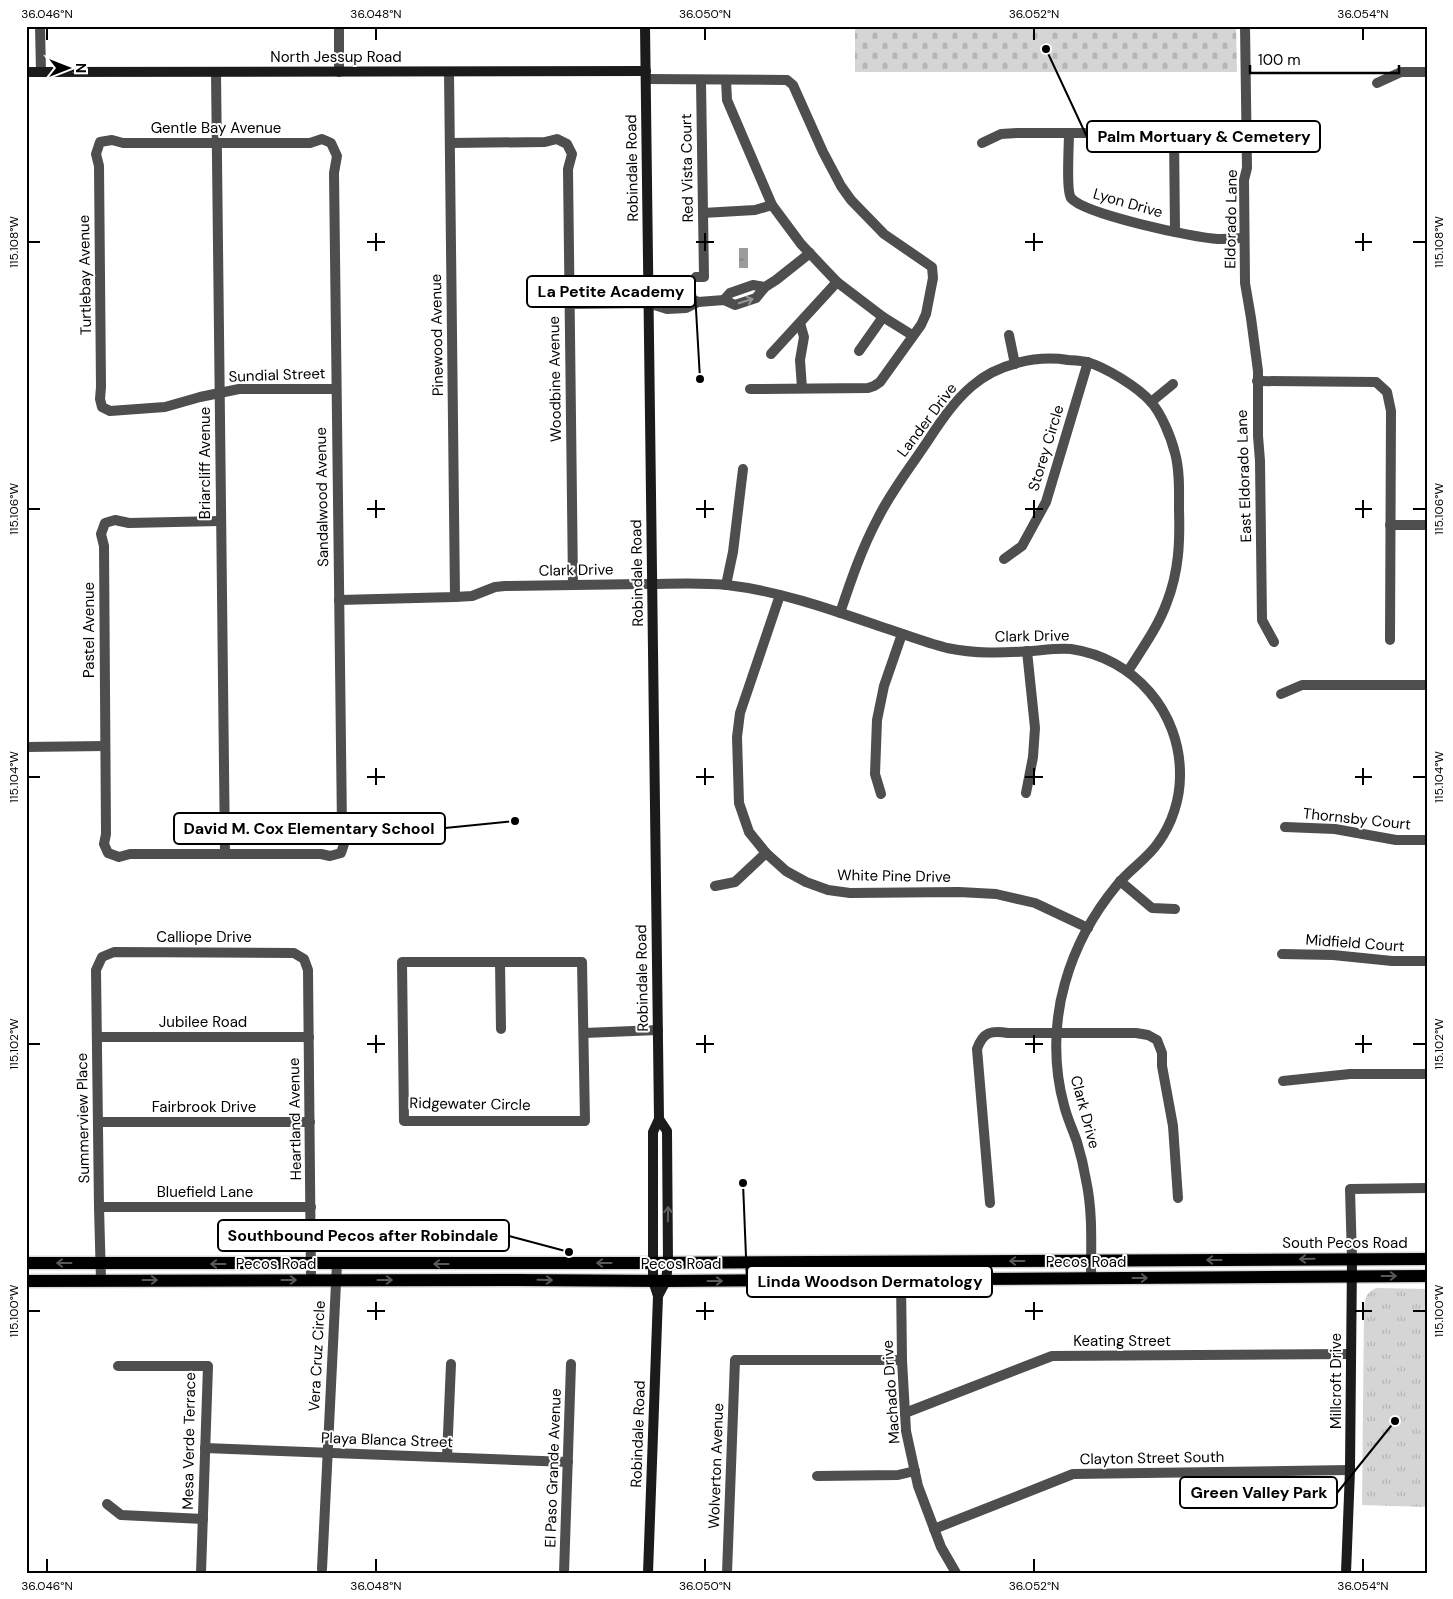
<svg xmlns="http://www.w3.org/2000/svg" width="1453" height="1599" font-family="'DM Sans',sans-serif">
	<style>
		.cemetery { fill: url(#cemetery-stones) }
		.park { fill: url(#park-tufts) }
		.water { fill: url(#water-ripples) }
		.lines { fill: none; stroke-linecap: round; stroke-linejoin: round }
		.primary-casing { stroke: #dbdbdb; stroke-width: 15 }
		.street { stroke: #4e4e4e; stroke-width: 10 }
		.secondary { stroke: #1b1b1b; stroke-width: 10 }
		.primary { stroke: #000; stroke-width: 12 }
		.oneway { stroke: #959595 }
		.oneway2 { stroke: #5f5f5f }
		.oneway3 { stroke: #595959 }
		.ticks { fill: none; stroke: #000; stroke-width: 2 }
		.labels { text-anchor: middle; stroke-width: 4; stroke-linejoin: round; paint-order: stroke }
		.street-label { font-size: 15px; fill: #000; stroke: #fff }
		.leader { fill: none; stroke: #000; stroke-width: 2 }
		.callout-dot { fill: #000; stroke: #fff; stroke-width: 2 }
		.callout { fill: #fff; stroke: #000; stroke-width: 2 }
		.callout-label { font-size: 16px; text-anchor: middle; font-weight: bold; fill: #000 }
		.neatline { fill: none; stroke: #000; stroke-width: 2 }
		.ticks-label { font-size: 12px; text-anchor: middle; fill: #000 }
	</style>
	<defs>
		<pattern id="cemetery-stones" width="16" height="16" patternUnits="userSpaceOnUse" patternTransform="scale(1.25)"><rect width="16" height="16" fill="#d5d5d5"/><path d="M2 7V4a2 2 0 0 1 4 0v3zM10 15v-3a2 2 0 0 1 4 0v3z" fill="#b5b5b5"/></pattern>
		<pattern id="park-tufts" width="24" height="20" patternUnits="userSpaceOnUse" patternTransform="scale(1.25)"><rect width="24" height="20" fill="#d5d5d5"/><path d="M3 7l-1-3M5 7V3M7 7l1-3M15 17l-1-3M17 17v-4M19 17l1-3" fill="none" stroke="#b5b5b5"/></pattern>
		<pattern id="water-ripples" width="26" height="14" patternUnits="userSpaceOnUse" patternTransform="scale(1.25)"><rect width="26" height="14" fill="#9c9c9c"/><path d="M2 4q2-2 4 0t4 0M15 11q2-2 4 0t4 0" fill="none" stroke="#7d7d7d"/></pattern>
	</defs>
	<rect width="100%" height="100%" fill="#fff"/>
	<path class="cemetery" d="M855,26H1236L1237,72H855Z"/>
	<path class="park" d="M1376,1288L1427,1289V1507L1362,1505L1364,1312C1365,1300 1364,1294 1376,1288Z"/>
	<rect class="water" x="739" y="248" width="9" height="20"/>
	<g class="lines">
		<defs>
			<g id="primary">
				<path d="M26,1263H636L1427,1259"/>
				<path d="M26,1281L517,1280L666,1281L1427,1276"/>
			</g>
		</defs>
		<use href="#primary" class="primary-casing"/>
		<g class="street">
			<path d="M40,26L41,72"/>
			<path d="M339,26V72"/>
			<path d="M1245,26L1247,168L1244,180L1245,283L1251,318L1258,371V436L1260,461L1262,620L1274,642"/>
			<path d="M216,72L225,854"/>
			<path d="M449,72L455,597"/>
			<path d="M646,79L787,80L793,85L823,152L841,186L851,200L884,234L932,267L933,278L926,314L921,325L880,382L874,386L868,388L750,389"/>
			<path d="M726,80L727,100L772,205L801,244L837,282L883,317L912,335"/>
			<path d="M1377,83L1401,72H1427"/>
			<path d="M1069,133C1069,145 1066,191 1071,198C1084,214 1194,238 1218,239C1226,239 1236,238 1244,238"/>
			<path d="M1174,133L1175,232"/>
			<path d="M450,143L545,142L557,139L567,144L572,154L568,169L573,585"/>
			<path d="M982,143L1001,134L1017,133H1174L1246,132"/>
			<path d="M703,213L755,210L772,205"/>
			<path d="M696,277H704L701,81"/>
			<path d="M724,300L730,293L753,285L765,287"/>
			<path d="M648,303C668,294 678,291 698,302"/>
			<path d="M569,304L648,303L667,309L686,308L698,302L724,300L735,305L756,298L765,287L776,280L810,253"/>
			<path d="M800,323L804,337L800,360L802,388"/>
			<path d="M1009,335L1015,364"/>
			<path d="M859,351L883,317"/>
			<path d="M771,354L837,282"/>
			<path d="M1257,381L1376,382L1387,392L1391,411L1390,640"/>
			<path d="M1151,402L1173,384"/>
			<path d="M220,521L129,523L115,520L105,523L101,534L104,546L106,834L104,844L108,853L119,857L130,854H321L330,856L341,853L345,841L342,828L334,173L337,156L331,143L322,139L310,143H123L112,140L100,142L96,154L99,166L101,387L100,399L102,407L110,411L165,407L200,397L239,389H336"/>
			<path d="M1390,525H1427"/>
			<path d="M1004,559L1022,546L1046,502L1088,362"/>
			<path d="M726,585L733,552L743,469"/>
			<path d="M780,595L740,713L737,737L739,803L749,832L766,853L786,871L806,882L828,890L850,893L959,892L996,894L1035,903L1088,928"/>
			<path d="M339,600L455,597L472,596L495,587L505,586C551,585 597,585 642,584C670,584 700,582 727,585C779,591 830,609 879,626C901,633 924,642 947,648C975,654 1003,653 1032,651C1044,650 1058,648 1071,649C1134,658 1181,712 1180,776C1180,799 1172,824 1158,843C1147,859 1129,870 1117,885C1093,914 1075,947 1065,983C1054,1021 1053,1066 1064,1105C1067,1118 1073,1130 1077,1142C1081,1155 1084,1168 1086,1180C1093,1212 1091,1246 1091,1278"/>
			<path d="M840,613C851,580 862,548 878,518C891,492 909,469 925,445C939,424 953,402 972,386C997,364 1036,355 1068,360C1074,360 1081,361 1087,362C1105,367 1138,387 1151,402C1161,413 1171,437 1175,453C1180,471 1179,491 1179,509C1180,542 1179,571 1167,602C1158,627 1142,649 1128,671"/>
			<path d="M1281,694L1302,685H1427"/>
			<path d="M26,747L105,746"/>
			<path d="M1026,793L1033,757L1035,728L1027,651"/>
			<path d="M881,794L875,774L877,720L884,686L902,634"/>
			<path d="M1285,827L1335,829L1396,840H1427"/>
			<path d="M1120,881L1152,908L1175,909"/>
			<path d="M715,886L735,882L766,853"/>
			<path d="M1282,954L1333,955L1392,961H1427"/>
			<path d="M402,962H582L585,1121H404Z"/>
			<path d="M500,962L501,1029"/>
			<path d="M584,1033L658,1030"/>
			<path d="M97,1037H309"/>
			<path d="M1283,1081L1350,1074H1427"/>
			<path d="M98,1122H310"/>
			<path d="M990,1203L977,1049C983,1032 991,1030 1008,1033H1136L1148,1035L1157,1040L1162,1053V1066L1173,1126L1178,1198"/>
			<path d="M99,1207H311"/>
			<path d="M1352,1259L1350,1189L1427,1188"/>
			<path d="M894,1261L901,1280L902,1360L906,1431L918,1486L941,1547L956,1573"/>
			<path d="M101,1280L99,1207L96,970L102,957L114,952L294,953L304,959L308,970L311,1280"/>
			<path d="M118,1366H208L201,1573"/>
			<path d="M905,1413L1052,1356L1351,1354"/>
			<path d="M205,1448L568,1462"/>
			<path d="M447,1457L451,1364"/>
			<path d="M817,1476L898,1475L915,1471"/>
			<path d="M107,1504L121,1515L203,1519"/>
			<path d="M934,1529L1073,1474L1350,1470"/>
			<path d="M322,1569L337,1263"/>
			<path d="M564,1573L571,1364"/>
			<path d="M727,1573L735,1360H902"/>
		</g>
		<g class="secondary">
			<path d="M645,26L659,1119L653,1132V1281L658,1296L648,1573"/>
			<path d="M26,72L646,71"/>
			<path d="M658,1296L666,1281L668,1263L667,1131L659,1119"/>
			<path d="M1346,1573L1350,1470L1352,1259"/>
		</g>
		<use href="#primary" class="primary"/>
	</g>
	<defs><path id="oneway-shaft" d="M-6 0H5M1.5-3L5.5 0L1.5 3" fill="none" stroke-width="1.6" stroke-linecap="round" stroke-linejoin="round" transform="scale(1.25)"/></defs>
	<use class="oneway" href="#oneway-shaft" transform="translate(746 301) rotate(-18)"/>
	<use class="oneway2" href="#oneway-shaft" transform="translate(668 1214) rotate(-89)"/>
	<g class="oneway3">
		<use href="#oneway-shaft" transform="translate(1307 1259) rotate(179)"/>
		<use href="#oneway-shaft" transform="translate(1214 1260) rotate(180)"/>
		<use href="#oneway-shaft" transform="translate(1017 1261) rotate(180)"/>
		<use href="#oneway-shaft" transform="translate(64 1263) rotate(180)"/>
		<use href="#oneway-shaft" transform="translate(604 1263) rotate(180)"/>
		<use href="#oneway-shaft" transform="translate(218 1264) rotate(180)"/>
		<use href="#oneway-shaft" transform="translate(441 1264) rotate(180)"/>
		<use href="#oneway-shaft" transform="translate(1389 1276)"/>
		<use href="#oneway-shaft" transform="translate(1140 1278)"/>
		<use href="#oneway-shaft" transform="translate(150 1280)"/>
		<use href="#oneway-shaft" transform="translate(289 1280)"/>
		<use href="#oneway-shaft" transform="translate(385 1280)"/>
		<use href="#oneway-shaft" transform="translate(545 1280) rotate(1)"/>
		<use href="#oneway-shaft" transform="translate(715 1281)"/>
	</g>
	<path class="ticks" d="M47,28V40M376,28V40M705,28V40M1034,28V40M1363,28V40M376,233V251M705,233V251M1034,233V251M1363,233V251M28,242H40M367,242H385M696,242H714M1025,242H1043M1355,242H1372M1413,242H1426M376,500V518M705,500V518M1034,500V518M1363,500V518M28,509H40M367,509H385M696,509H714M1025,509H1043M1355,509H1372M1413,509H1426M376,768V785M705,768V785M1034,768V785M1363,768V785M28,777H40M367,777H385M696,777H714M1025,777H1043M1355,777H1372M1413,777H1426M376,1035V1053M705,1035V1053M1034,1035V1053M1363,1035V1053M28,1044H40M367,1044H385M696,1044H714M1025,1044H1043M1355,1044H1372M1413,1044H1426M376,1302V1320M705,1302V1320M1034,1302V1320M1363,1302V1320M28,1311H40M367,1311H385M696,1311H714M1025,1311H1043M1355,1311H1372M1413,1311H1426M47,1559V1572M376,1559V1572M705,1559V1572M1034,1559V1572M1363,1559V1572"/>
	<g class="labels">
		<g class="street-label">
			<text x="336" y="62">North Jessup Road</text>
			<text x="216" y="133">Gentle Bay Avenue</text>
			<text transform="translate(632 168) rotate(-91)" y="5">Robindale Road</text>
			<text transform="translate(687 168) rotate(-91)" y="5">Red Vista Court</text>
			<text transform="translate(1128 203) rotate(16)" y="5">Lyon Drive</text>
			<text transform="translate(1231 219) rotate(-89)" y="5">Eldorado Lane</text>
			<text transform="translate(85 275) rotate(-91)" y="5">Turtlebay Avenue</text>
			<text transform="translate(437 335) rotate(-91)" y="5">Pinewood Avenue</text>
			<text transform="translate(277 375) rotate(-2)" y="5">Sundial Street</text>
			<text transform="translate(555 379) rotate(-91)" y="5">Woodbine Avenue</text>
			<text transform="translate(927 420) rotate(-53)" y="5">Lander Drive</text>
			<text transform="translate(1046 448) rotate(-73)" y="5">Storey Circle</text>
			<text transform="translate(205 463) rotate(-90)" y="5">Briarcliff Avenue</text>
			<text transform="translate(1244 476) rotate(-92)" y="5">East Eldorado Lane</text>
			<text transform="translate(322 497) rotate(-91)" y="5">Sandalwood Avenue</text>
			<text transform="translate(576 570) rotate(-1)" y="5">Clark Drive</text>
			<text transform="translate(637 573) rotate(-91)" y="5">Robindale Road</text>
			<text transform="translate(89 630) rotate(-90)" y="5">Pastel Avenue</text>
			<text transform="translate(1032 636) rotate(-1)" y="5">Clark Drive</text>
			<text transform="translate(1357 819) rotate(6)" y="5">Thornsby Court</text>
			<text transform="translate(894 876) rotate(1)" y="5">White Pine Drive</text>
			<text x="204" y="942">Calliope Drive</text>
			<text transform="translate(1355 943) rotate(4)" y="5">Midfield Court</text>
			<text transform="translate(642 978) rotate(-91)" y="5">Robindale Road</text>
			<text x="203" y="1027">Jubilee Road</text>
			<text transform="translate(470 1104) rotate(1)" y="5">Ridgewater Circle</text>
			<text x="204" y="1112">Fairbrook Drive</text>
			<text transform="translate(1085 1112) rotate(75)" y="5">Clark Drive</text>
			<text transform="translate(83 1118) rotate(-91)" y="5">Summerview Place</text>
			<text transform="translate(295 1119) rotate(-91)" y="5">Heartland Avenue</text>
			<text x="205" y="1197">Bluefield Lane</text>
			<text x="1345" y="1248">South Pecos Road</text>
			<text x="1086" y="1267">Pecos Road</text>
			<text x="276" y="1269">Pecos Road</text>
			<text x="681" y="1269">Pecos Road</text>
			<text x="1122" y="1346">Keating Street</text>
			<text transform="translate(317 1356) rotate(-87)" y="5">Vera Cruz Circle</text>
			<text transform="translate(1336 1381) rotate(-90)" y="5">Millcroft Drive</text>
			<text transform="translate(891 1392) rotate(-94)" y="5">Machado Drive</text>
			<text transform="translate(638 1434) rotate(-88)" y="5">Robindale Road</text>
			<text transform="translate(387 1440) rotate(2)" y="5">Playa Blanca Street</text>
			<text transform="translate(189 1441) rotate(-89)" y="5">Mesa Verde Terrace</text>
			<text transform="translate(1152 1458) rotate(-1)" y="5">Clayton Street South</text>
			<text transform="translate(716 1466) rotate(-88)" y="5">Wolverton Avenue</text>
			<text transform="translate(553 1468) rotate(-88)" y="5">El Paso Grande Avenue</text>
		</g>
	</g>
	<path class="leader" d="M1046 49L1087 137M700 379L695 292M515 821L445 828M569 1252L509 1236M743 1183L747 1281M1395 1421L1337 1493"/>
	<g class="callout-dot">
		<circle cx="1046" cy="49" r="5"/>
		<circle cx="700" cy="379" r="5"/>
		<circle cx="515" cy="821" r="5"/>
		<circle cx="569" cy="1252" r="5"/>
		<circle cx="743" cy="1183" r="5"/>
		<circle cx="1395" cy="1421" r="5"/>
	</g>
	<g class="callout">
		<rect x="1087" y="121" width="233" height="31" rx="5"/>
		<rect x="527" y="276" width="168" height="31" rx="5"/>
		<rect x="174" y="813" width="271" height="31" rx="5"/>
		<rect x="218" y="1220" width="291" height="31" rx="5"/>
		<rect x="747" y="1266" width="245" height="31" rx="5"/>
		<rect x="1180" y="1477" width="157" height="31" rx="5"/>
	</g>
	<g class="callout-label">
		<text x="1204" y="142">Palm Mortuary &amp; Cemetery</text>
		<text x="611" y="297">La Petite Academy</text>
		<text x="309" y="834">David M. Cox Elementary School</text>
		<text x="363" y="1241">Southbound Pecos after Robindale</text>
		<text x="870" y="1287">Linda Woodson Dermatology</text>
		<text x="1259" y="1498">Green Valley Park</text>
	</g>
	<rect width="1453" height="1599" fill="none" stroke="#ffffff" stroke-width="55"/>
	<g transform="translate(68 68) rotate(90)" stroke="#ffffff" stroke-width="4" paint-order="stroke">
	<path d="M0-4L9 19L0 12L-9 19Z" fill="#000000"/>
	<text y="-8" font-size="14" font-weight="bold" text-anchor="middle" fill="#000000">N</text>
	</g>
	<path d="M1250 65v8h149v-8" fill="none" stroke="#000000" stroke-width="2.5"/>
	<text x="1258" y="65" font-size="15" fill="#000000" stroke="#ffffff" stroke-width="4" paint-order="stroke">100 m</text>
	<rect x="28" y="28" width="1398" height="1544" class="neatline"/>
	<g class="ticks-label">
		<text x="47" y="18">36.046°N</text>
		<text x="376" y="18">36.048°N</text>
		<text x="705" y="18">36.050°N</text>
		<text x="1034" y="18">36.052°N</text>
		<text x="1363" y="18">36.054°N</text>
		<text transform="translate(1439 242) rotate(-90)" y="4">115.108°W</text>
		<text transform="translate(14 242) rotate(-90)" y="4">115.108°W</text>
		<text transform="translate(1439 509) rotate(-90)" y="4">115.106°W</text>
		<text transform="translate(14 509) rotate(-90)" y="4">115.106°W</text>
		<text transform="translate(1439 777) rotate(-90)" y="4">115.104°W</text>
		<text transform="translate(14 777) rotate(-90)" y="4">115.104°W</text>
		<text transform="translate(1439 1044) rotate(-90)" y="4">115.102°W</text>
		<text transform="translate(14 1044) rotate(-90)" y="4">115.102°W</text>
		<text transform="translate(1439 1311) rotate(-90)" y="4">115.100°W</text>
		<text transform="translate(14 1311) rotate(-90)" y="4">115.100°W</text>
		<text x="47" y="1590">36.046°N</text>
		<text x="376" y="1590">36.048°N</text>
		<text x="705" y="1590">36.050°N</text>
		<text x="1034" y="1590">36.052°N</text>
		<text x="1363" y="1590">36.054°N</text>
	</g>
</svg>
